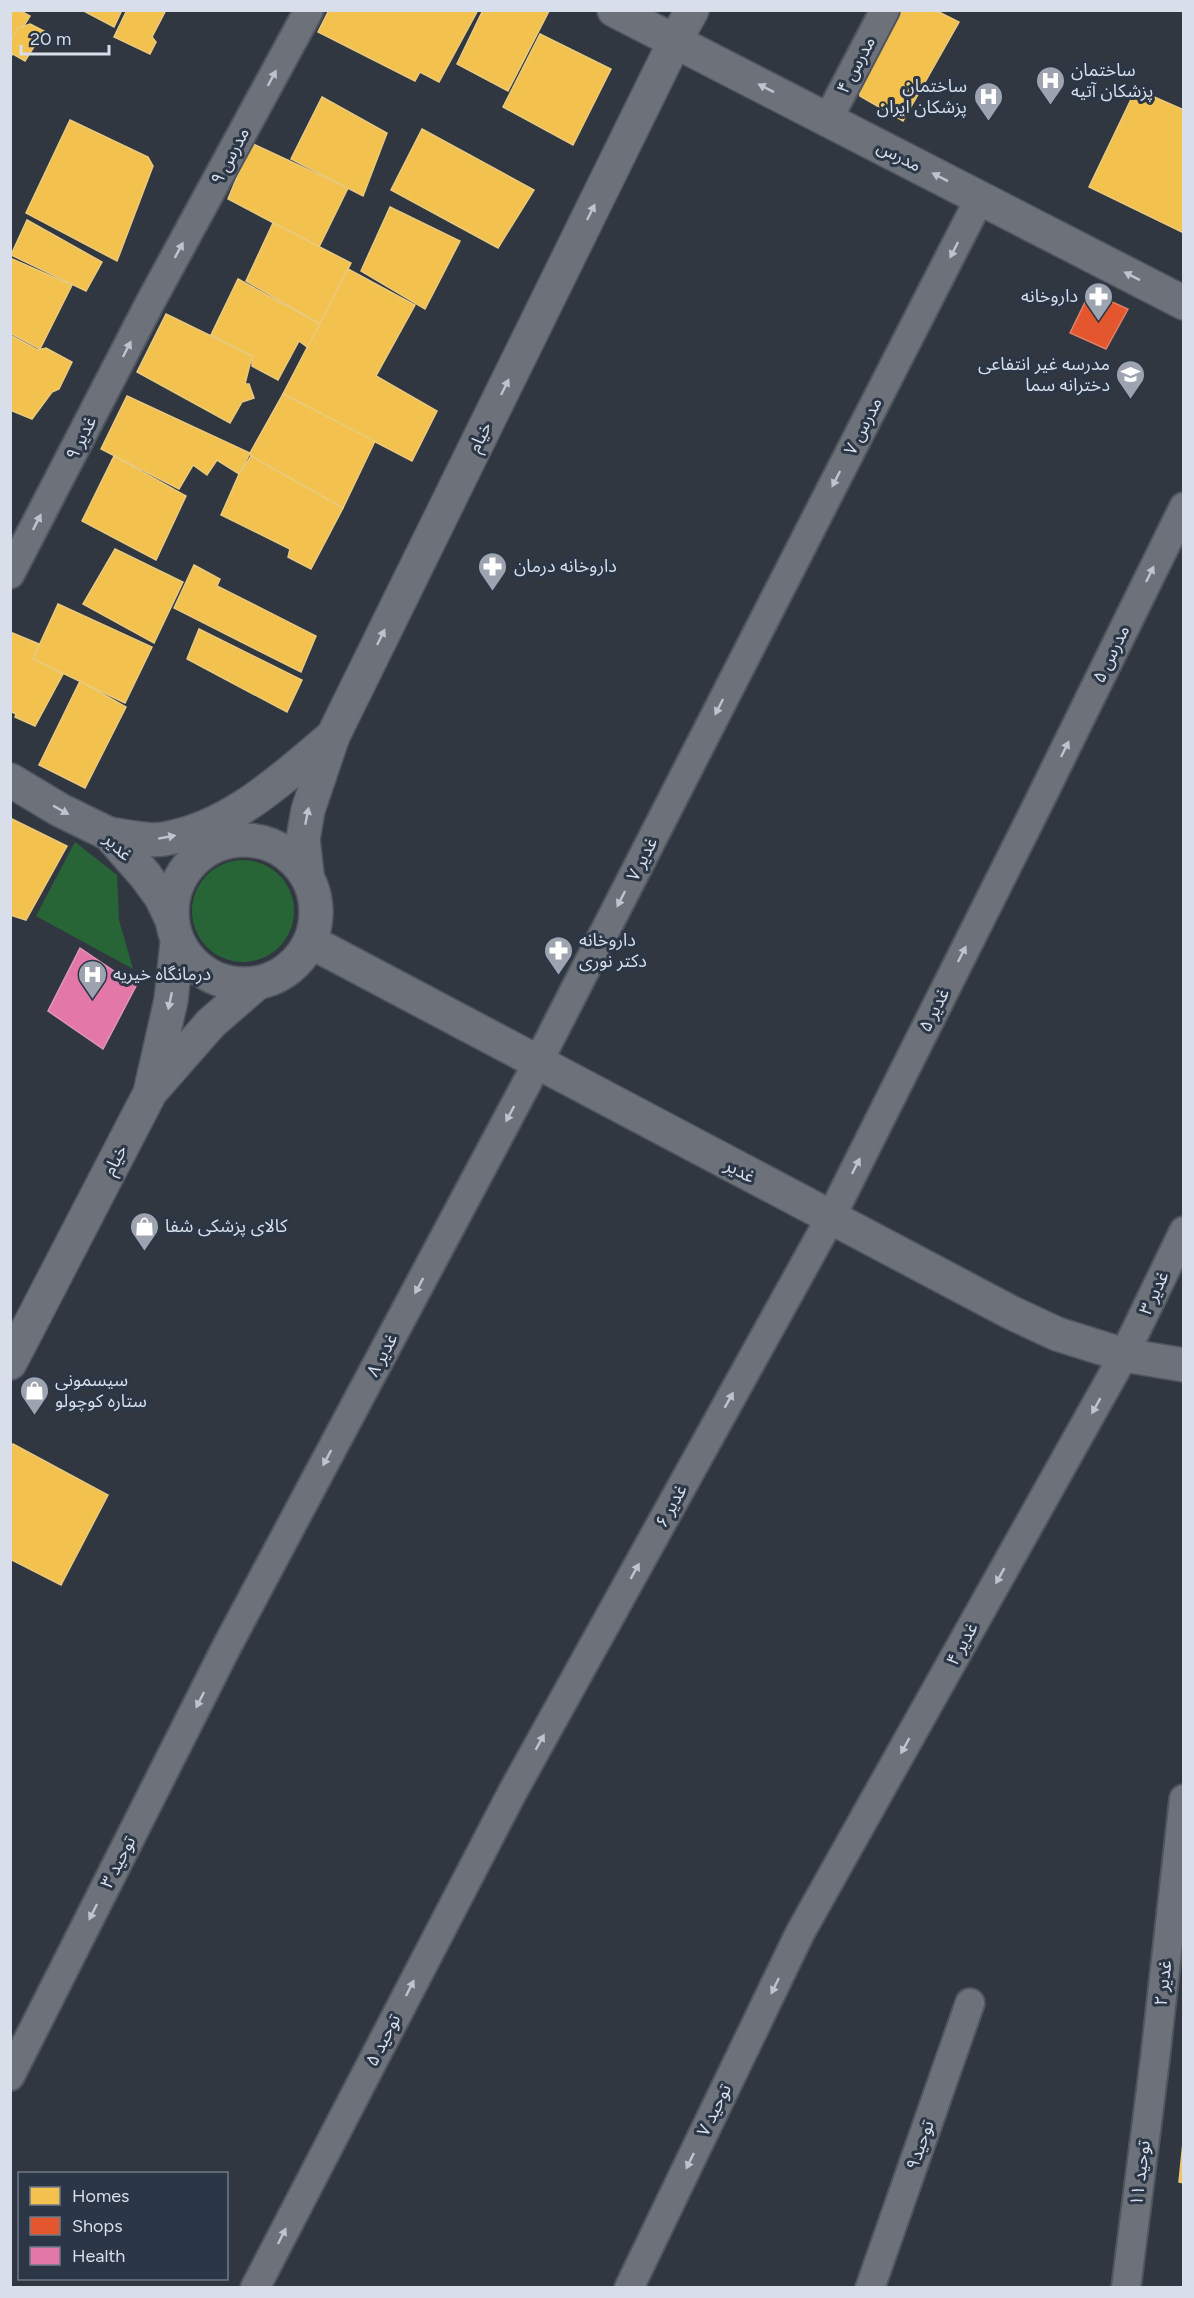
<svg xmlns="http://www.w3.org/2000/svg" width="1194" height="2298" font-family="Figtree,'Noto Sans Arabic',sans-serif">
	<style>
		.green { fill: #276537 }
		.homes { fill: #f2c14e; stroke: #eaca7d; stroke-width: 1.5 }
		.shops { fill: #e4572e; stroke: #e08066; stroke-width: 1.5 }
		.health { fill: #e377a8; stroke: #e096bc; stroke-width: 1.5 }
		.lines { fill: none; stroke-linecap: round; stroke-linejoin: round }
		.street-casing { stroke: #50555e; stroke-width: 32 }
		.secondary-casing { stroke: #50555e; stroke-width: 36 }
		.street { stroke: #6d727a; stroke-width: 28 }
		.secondary { stroke: #6d727a; stroke-width: 33 }
		.oneway { fill: #bdc4ce }
		.labels { text-anchor: middle; stroke-width: 6; stroke-linejoin: round; paint-order: stroke }
		.street-label { font-size: 18px; fill: #d8dfea; stroke: #2b3647 }
		.poi-label { font-size: 18px; fill: #d8dfea; stroke: #2b3647; text-anchor: start }
	</style>
	<rect width="100%" height="100%" fill="#313741"/>
	<g class="green">
		<path d="M75,842L117,875L119,920L133,969L36,916Z"/>
		<circle cx="243" cy="911" r="51"/>
	</g>
	<g class="homes">
		<path d="M10,10H19L30,16L22,29L18,28L11,42Z"/>
		<path d="M82,10H122L114,27Z"/>
		<path d="M127,10H166L152,37L156,42L150,54L114,37Z"/>
		<path d="M329,10H478L439,82L420,72L415,81L318,32Z"/>
		<path d="M483,10L549,11L508,91L457,64Z"/>
		<path d="M898,10H935L959,22L903,121L860,96L859,85Z"/>
		<path d="M30,24L44,31L25,61L13,54L10,57V42L18,28Z"/>
		<path d="M540,34L611,69L573,145L503,107Z"/>
		<path d="M1136,89L1184,110V233L1089,187Z"/>
		<path d="M322,97L387,133L363,196L291,159Z"/>
		<path d="M70,120L148,157L153,166L117,261L26,213Z"/>
		<path d="M422,129L534,190L498,248L391,190Z"/>
		<path d="M251,143L348,188L319,247L228,199Z"/>
		<path d="M390,207L460,241L425,309L361,271Z"/>
		<path d="M27,220L102,262L86,291L11,255Z"/>
		<path d="M273,223L351,263L320,324L246,281Z"/>
		<path d="M10,258L72,285L40,349L10,333Z"/>
		<path d="M348,269L415,305L376,376L437,411L412,461L283,394Z"/>
		<path d="M238,279L320,324L307,347L299,341L278,380L252,366V356L211,335Z"/>
		<path d="M166,314L252,356L245,384H249L254,398L242,402L230,423L137,372Z"/>
		<path d="M10,335L38,350L46,348L72,362L59,389L52,392L32,419L10,410Z"/>
		<path d="M283,394L375,441L343,508L251,456L250,453Z"/>
		<path d="M127,396L250,453L239,474L217,460L207,475L193,465L179,489L101,449Z"/>
		<path d="M114,456L186,496L156,560L82,521Z"/>
		<path d="M251,456L343,508L311,569L288,557L290,549L221,515L239,474Z"/>
		<path d="M115,549L183,582L154,643L83,604Z"/>
		<path d="M194,565L220,579L217,586L316,636L301,672L174,608Z"/>
		<path d="M58,604L152,647L125,703L33,659Z"/>
		<path d="M199,629L302,680L287,712L187,659Z"/>
		<path d="M10,632L39,644L33,659L63,674L35,726L15,717L16,714L10,711Z"/>
		<path d="M80,681L126,707L85,788L39,765Z"/>
		<path d="M10,818L67,846L26,920L10,915Z"/>
		<path d="M13,1444L108,1495L61,1585L10,1559V1448Z"/>
		<path d="M1184,2133V2183L1179,2182Z"/>
	</g>
	<path class="shops" d="M1090,292L1128,309L1106,349L1070,333Z"/>
	<path class="health" d="M80,948L136,986L103,1049L48,1011Z"/>
	<g class="lines">
		<defs>
			<g id="street">
				<path d="M828,119L885,10"/>
				<path d="M10,574L151,301L309,10"/>
				<path d="M10,2076L226,1648L538,1062L980,198"/>
				<path d="M255,2288L512,1793L830,1219L1039,802L1184,507"/>
				<path d="M629,2288L800,1933L1124,1355L1184,1231"/>
				<path d="M870,2288L970,2003"/>
				<path d="M1126,2288L1155,2059L1184,1799"/>
			</g>
			<g id="secondary">
				<path d="M614,10L1184,303"/>
				<path d="M10,780L60,810L109,834L145,875L161,897L172,920"/>
				<path d="M109,834C126,836 147,842 164,839C231,828 283,778 333,736"/>
				<circle cx="244" cy="912" r="72"/>
				<path d="M307,874L303,839L308,810L333,736L675,41L692,10"/>
				<path d="M311,942L1010,1312L1057,1334L1124,1355L1184,1365"/>
				<path d="M153,1089L211,1023L256,984"/>
				<path d="M10,1363L150,1093L171,1000L177,943"/>
			</g>
		</defs>
		<use href="#street" class="street-casing"/>
		<use href="#secondary" class="secondary-casing"/>
		<use href="#street" class="street"/>
		<use href="#secondary" class="secondary"/>
	</g>
	<defs><path id="oneway-solid" d="M-6-.8H1V-3.2L6.5 0L1 3.2V.8H-6Z" transform="scale(1.5)"/></defs>
	<g class="oneway">
		<use href="#oneway-solid" transform="translate(272 78) rotate(-62)"/>
		<use href="#oneway-solid" transform="translate(766 88) rotate(-153)"/>
		<use href="#oneway-solid" transform="translate(940 177) rotate(-153)"/>
		<use href="#oneway-solid" transform="translate(591 212) rotate(-64)"/>
		<use href="#oneway-solid" transform="translate(179 250) rotate(-62)"/>
		<use href="#oneway-solid" transform="translate(954 250) rotate(117)"/>
		<use href="#oneway-solid" transform="translate(1132 276) rotate(-153)"/>
		<use href="#oneway-solid" transform="translate(127 349) rotate(-63)"/>
		<use href="#oneway-solid" transform="translate(505 387) rotate(-64)"/>
		<use href="#oneway-solid" transform="translate(836 479) rotate(117)"/>
		<use href="#oneway-solid" transform="translate(37 522) rotate(-63)"/>
		<use href="#oneway-solid" transform="translate(1150 574) rotate(-64)"/>
		<use href="#oneway-solid" transform="translate(381 637) rotate(-64)"/>
		<use href="#oneway-solid" transform="translate(719 707) rotate(117)"/>
		<use href="#oneway-solid" transform="translate(1065 749) rotate(-64)"/>
		<use href="#oneway-solid" transform="translate(61 810) rotate(29)"/>
		<use href="#oneway-solid" transform="translate(307 816) rotate(-79)"/>
		<use href="#oneway-solid" transform="translate(167 837) rotate(-10)"/>
		<use href="#oneway-solid" transform="translate(621 899) rotate(117)"/>
		<use href="#oneway-solid" transform="translate(962 954) rotate(-63)"/>
		<use href="#oneway-solid" transform="translate(170 1001) rotate(102)"/>
		<use href="#oneway-solid" transform="translate(510 1114) rotate(118)"/>
		<use href="#oneway-solid" transform="translate(856 1166) rotate(-63)"/>
		<use href="#oneway-solid" transform="translate(419 1286) rotate(118)"/>
		<use href="#oneway-solid" transform="translate(729 1400) rotate(-61)"/>
		<use href="#oneway-solid" transform="translate(1096 1406) rotate(119)"/>
		<use href="#oneway-solid" transform="translate(327 1458) rotate(118)"/>
		<use href="#oneway-solid" transform="translate(635 1571) rotate(-61)"/>
		<use href="#oneway-solid" transform="translate(1000 1576) rotate(119)"/>
		<use href="#oneway-solid" transform="translate(200 1700) rotate(117)"/>
		<use href="#oneway-solid" transform="translate(540 1742) rotate(-61)"/>
		<use href="#oneway-solid" transform="translate(905 1746) rotate(119)"/>
		<use href="#oneway-solid" transform="translate(93 1912) rotate(117)"/>
		<use href="#oneway-solid" transform="translate(775 1986) rotate(116)"/>
		<use href="#oneway-solid" transform="translate(410 1988) rotate(-63)"/>
		<use href="#oneway-solid" transform="translate(690 2161) rotate(116)"/>
		<use href="#oneway-solid" transform="translate(282 2236) rotate(-63)"/>
	</g>
	<defs>
		<symbol id="hospital-pin" viewBox="-11 -11 22 30"><path d="M0 17L-7.5 6A9.5 9.5 0 1 1 7.5 6Z" fill="#9ea4af" stroke="#2b3647"/><path d="M-5-5h3v3.5h4V-5h3V5h-3V1.5h-4V5h-3Z" fill="#fff"/></symbol>
		<symbol id="pharmacy-pin" viewBox="-11 -11 22 30"><path d="M0 17L-7.5 6A9.5 9.5 0 1 1 7.5 6Z" fill="#9ea4af" stroke="#2b3647"/><path d="M-2-6h4v4h4v4h-4v4h-4v-4h-4v-4h4Z" fill="#fff"/></symbol>
		<symbol id="school-pin" viewBox="-11 -11 22 30"><path d="M0 17L-7.5 6A9.5 9.5 0 1 1 7.5 6Z" fill="#9ea4af" stroke="#2b3647"/><path d="M0-5L7-2L0 1L-7-2ZM-4 1L0 2.5L4 1V4Q0 6-4 4Z" fill="#fff"/></symbol>
		<symbol id="shop-pin" viewBox="-11 -11 22 30"><path d="M0 17L-7.5 6A9.5 9.5 0 1 1 7.5 6Z" fill="#9ea4af" stroke="#2b3647"/><path d="M-5-2.5h2.3a2.7 3.5 0 0 1 5.4 0H5L5.5 6h-11ZM-1.5-2.5h3a1.5 2.3 0 0 0-3 0Z" fill="#fff"/></symbol>
	</defs>
	<g fill-rule="evenodd">
		<use href="#hospital-pin" x="1034" y="64" width="33" height="45"/>
		<use href="#hospital-pin" x="972" y="80" width="33" height="45"/>
		<use href="#pharmacy-pin" x="1082" y="280" width="33" height="45"/>
		<use href="#school-pin" x="1114" y="358" width="33" height="45"/>
		<use href="#pharmacy-pin" x="476" y="550" width="33" height="45"/>
		<use href="#pharmacy-pin" x="542" y="934" width="33" height="45"/>
		<use href="#hospital-pin" x="76" y="958" width="33" height="45"/>
		<use href="#shop-pin" x="128" y="1210" width="33" height="45"/>
		<use href="#shop-pin" x="18" y="1374" width="33" height="45"/>
	</g>
	<g class="labels">
		<g class="street-label">
			<text transform="translate(856 65) rotate(-62)" y="6">مدرس ۴</text>
			<text transform="translate(230 156) rotate(-62)" y="6">مدرس ۹</text>
			<text transform="translate(899 156) rotate(27)" y="6">مدرس</text>
			<text transform="translate(863 426) rotate(-63)" y="6">مدرس ۷</text>
			<text transform="translate(480 437) rotate(-64)" y="6">خیام</text>
			<text transform="translate(81 438) rotate(-63)" y="6">غدیر ۹</text>
			<text transform="translate(1111 654) rotate(-64)" y="6">مدرس ۵</text>
			<text transform="translate(118 847) rotate(44)" y="6">غدیر</text>
			<text transform="translate(642 859) rotate(-63)" y="6">غدیر ۷</text>
			<text transform="translate(934 1010) rotate(-63)" y="6">غدیر ۵</text>
			<text transform="translate(115 1160) rotate(-63)" y="6">خیام</text>
			<text transform="translate(740 1171) rotate(28)" y="6">غدیر</text>
			<text transform="translate(1154 1293) rotate(-65)" y="6">غدیر ۳</text>
			<text transform="translate(382 1355) rotate(-62)" y="6">غدیر ۸</text>
			<text transform="translate(671 1506) rotate(-61)" y="6">غدیر ۶</text>
			<text transform="translate(962 1644) rotate(-61)" y="6">غدیر ۴</text>
			<text transform="translate(118 1862) rotate(-63)" y="6">توحید ۳</text>
			<text transform="translate(1163 1983) rotate(-84)" y="6">غدیر ۲</text>
			<text transform="translate(383 2040) rotate(-63)" y="6">توحید ۵</text>
			<text transform="translate(714 2110) rotate(-64)" y="6">توحید ۷</text>
			<text transform="translate(920 2145) rotate(-71)" y="6">توحید۹</text>
			<text transform="translate(1140 2173) rotate(-83)" y="6">توحید ۱۱</text>
		</g>
		<g class="poi-label">
			<text x="1071" y="76">ساختمان<tspan x="1071" dy="21">پزشکان آتیه</tspan></text>
			<text x="967" y="92" text-anchor="end">ساختمان<tspan x="967" dy="21">پزشکان ایران</tspan></text>
			<text x="1078" y="302" text-anchor="end">داروخانه</text>
			<text x="1110" y="370" text-anchor="end">مدرسه غیر انتفاعی<tspan x="1110" dy="21">دخترانه سما</tspan></text>
			<text x="514" y="572">داروخانه درمان</text>
			<text x="579" y="946">داروخانه<tspan x="579" dy="21">دکتر نوری</tspan></text>
			<text x="113" y="980">درمانگاه خیریه</text>
			<text x="165" y="1232">کالای پزشکی شفا</text>
			<text x="55" y="1386">سیسمونی<tspan x="55" dy="21">ستاره کوچولو</tspan></text>
		</g>
	</g>
	<rect width="1194" height="2298" fill="none" stroke="#d8dfea" stroke-width="24"/>
	<rect x="18" y="2172" width="210" height="108" fill="#2b3647" stroke="#707a88" stroke-width="1.5"/>
	<rect x="30" y="2187" width="30" height="18" fill="#f2c14e" stroke="#707a88" stroke-width="1.5"/>
	<text x="72" y="2202" font-size="18" fill="#d8dfea">Homes</text>
	<rect x="30" y="2217" width="30" height="18" fill="#e4572e" stroke="#707a88" stroke-width="1.5"/>
	<text x="72" y="2232" font-size="18" fill="#d8dfea">Shops</text>
	<rect x="30" y="2247" width="30" height="18" fill="#e377a8" stroke="#707a88" stroke-width="1.5"/>
	<text x="72" y="2262" font-size="18" fill="#d8dfea">Health</text>
	<path d="M21 45v9h88v-9" fill="none" stroke="#d8dfea" stroke-width="3"/>
	<text x="30" y="45" font-size="18" fill="#d8dfea" stroke="#2b3647" stroke-width="4.5" paint-order="stroke">20 m</text>
</svg>
